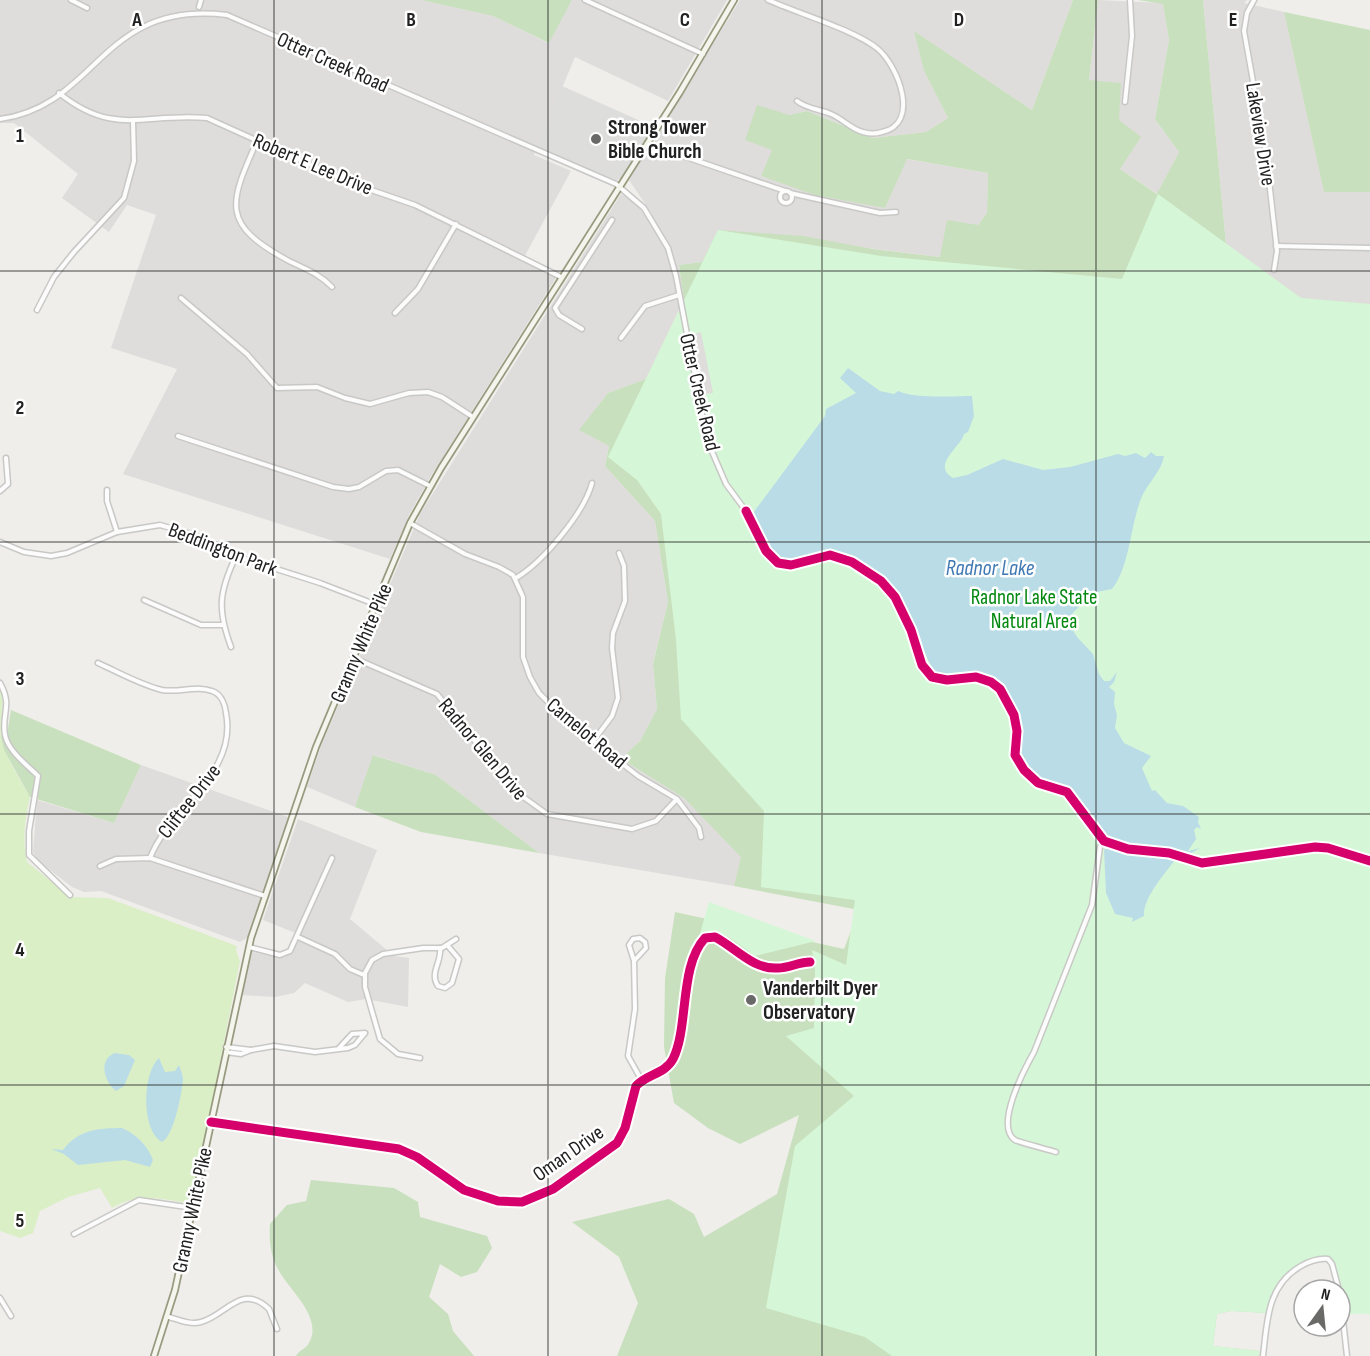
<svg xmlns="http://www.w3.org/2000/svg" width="1370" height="1356" font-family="'Sofia Sans Condensed',sans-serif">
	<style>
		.residential { fill: #dfdddb }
		.religious { fill: #dddddb }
		.grass { fill: #dbefc7 }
		.forest { fill: #c8e0bd }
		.park { fill: #d6f7d7 }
		.parking { fill: #dedddb }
		.water { fill: #badce6 }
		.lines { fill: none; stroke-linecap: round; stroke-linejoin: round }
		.street-casing { stroke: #c8c8c6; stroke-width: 7 }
		.secondary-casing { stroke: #989b80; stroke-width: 8 }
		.street { stroke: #fdfcfc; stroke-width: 4 }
		.secondary { stroke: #f4f5ec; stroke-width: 4.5 }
		.cycleway-casing { stroke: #fff; stroke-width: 13 }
		.cycleway { stroke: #d6006c; stroke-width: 9 }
		.grid { fill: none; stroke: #212121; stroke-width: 1.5; stroke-opacity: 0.55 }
		.poi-dot { fill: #696967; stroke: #fff; stroke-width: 2 }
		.labels { text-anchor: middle; stroke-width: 5; stroke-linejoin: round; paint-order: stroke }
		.street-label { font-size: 21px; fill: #212121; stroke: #fff }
		.poi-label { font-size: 21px; font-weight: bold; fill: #212121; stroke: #fff; text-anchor: start }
		.park-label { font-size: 21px; fill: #02880f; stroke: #fff }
		.water-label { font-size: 22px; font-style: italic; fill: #4078b3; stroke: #fff }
		.grid-label { font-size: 20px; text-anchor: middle; font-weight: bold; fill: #212121; stroke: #fff; stroke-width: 5; stroke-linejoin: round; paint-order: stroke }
	</style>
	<rect width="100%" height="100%" fill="#efeeea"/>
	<g class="residential">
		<path d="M0,0H421L493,16L548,43L572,0H727L668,101L575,57L534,155L571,171L522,261L556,278L431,476L409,515L390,559L123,474L177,369L111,348L156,215L127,205L109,232L62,198L78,174L14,123H0Z"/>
		<path d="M740,0H1073L1032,110L915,32L924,71L948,118L926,132L873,138L807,111L789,115L761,176L885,208L906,159L988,173L987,213L978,225L941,257L718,230L702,262L679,265L684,299L646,379L608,393L580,430L609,446L605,466L655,521L668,602L653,663L657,709L640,741L627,753L628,763L684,798L742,857L734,886L539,853L436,775L374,755L355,807L307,787L321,746L420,514L621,194L634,202L645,215L652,214L629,180Z"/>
		<path d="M1098,0L1163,3L1169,40L1155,119L1179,152L1158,194L1120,169L1119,120L1089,80Z"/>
		<path d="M1203,0H1247L1244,3L1284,12L1324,191L1370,192V304L1301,298L1226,244Z"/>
		<path d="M141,765L288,817L247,938L240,942L101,891L84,892L72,887L37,860L33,852L37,800L114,823Z"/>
		<path d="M298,819L377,850L350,919L394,956L409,958L408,1007L366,999L348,1002L305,983L294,993L275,997L241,995L252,952L279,958L289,953L303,936L263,920Z"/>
	</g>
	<path class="religious" d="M562,86L654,127L622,179L616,180L537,147Z"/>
	<path class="grass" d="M0,688C6,704 0,718 1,734C4,757 19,777 30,797C25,820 22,839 27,862L71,897L108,898L237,946L236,950L240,961L194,1193L186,1203C159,1198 137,1193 112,1208L100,1188L68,1197L40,1211L33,1233L20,1238L0,1231Z"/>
	<g class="forest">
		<path d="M421,0H572L549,43L493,16Z"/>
		<path d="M1073,0H1098L1089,80L1121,83L1119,120L1141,137L1120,169L1157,194L1179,152L1155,119L1169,40L1163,4L1138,0H1203L1226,244L1301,298L1370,304V1314H1346L1335,1264L1331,1258C1301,1246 1272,1288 1267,1313L1231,1311L1217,1314L1213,1346L1260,1351L1259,1356H617L638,1303L619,1257L572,1222L669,1199L694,1214L704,1237L777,1194L799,1115L740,1144L708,1128L674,1103L664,1047L665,978L675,912L844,949L859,910L734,886L741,857L684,798L628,763L627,753L640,741L657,709L653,664L668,602L655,521L605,466L609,446L579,430L608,393L646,379L684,300L679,265L702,262L718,230L803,236L873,249L940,257L947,220L978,225L987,213L988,173L907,159L885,208L815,195L761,176L772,150L745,140L757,105L789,115L807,111L873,138L926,132L948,118L924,71L914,31L1032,110Z"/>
		<path d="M1284,12L1370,30V192H1324Z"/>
		<path d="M11,710L141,765L114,823L30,797L4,750L1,736L7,734Z"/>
		<path d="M373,755L436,775L539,853L421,832L355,807Z"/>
		<path d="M311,1180L394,1188L418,1202L420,1217L487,1236L492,1248L477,1272L461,1277L440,1264L429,1297L448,1314L453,1331L474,1356H296C299,1350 306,1349 309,1343C324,1317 287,1288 278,1269C270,1255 269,1239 270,1224L287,1205L306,1201Z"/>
	</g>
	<g class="park">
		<path d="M1158,194L1301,298L1370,304V1314H1346L1335,1264C1323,1242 1286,1273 1276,1286C1270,1294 1269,1303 1267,1313L1231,1311L1217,1314L1213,1346L1260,1351L1259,1356H892L865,1337L766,1308L795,1146L854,1096L786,1036L814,1028L815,971L812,950L846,965L855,900L761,887L764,811L681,719L676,640L661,514L637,480L608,457L718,230L881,256L1122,279Z"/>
		<path d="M709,902L816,941L755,956C737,944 719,923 699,937Z"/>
	</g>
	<g class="parking">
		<path d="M628,120L637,125L609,168L607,167L604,172L597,168L595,171L580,164L581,156L600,164Z"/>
		<path d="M701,332L713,393L701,395L691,335Z"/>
	</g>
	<g class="water">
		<path d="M848,368L880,391L894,394L898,391C915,399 954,396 972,396L974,416L968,432L964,434C960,448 931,465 953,478L967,475L1003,459L1043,470L1070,467L1118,454L1125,456L1136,453L1145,458L1151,452L1156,456H1164C1162,470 1149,482 1142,496C1130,525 1130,567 1112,589L1092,593L1072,614L1070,625L1077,637L1093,654L1099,674L1104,681H1110L1117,672L1114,682L1109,687L1115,692L1114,704L1117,715L1115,728L1124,743L1151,756L1142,768L1152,791L1155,790L1167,803L1183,806L1199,817L1198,822L1201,829L1197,827L1194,830L1196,839L1188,851L1200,848L1188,855L1107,840L1077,795L1059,785L1036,779L1024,767L1017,755V717L1001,686L983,675H935L898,593L884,578L834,550L811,554L787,563C767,557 773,545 764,534C759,528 753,522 753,513L825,416L826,409L856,393L840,378Z"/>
		<path d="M1110,846L1166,856L1175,860C1163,876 1143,898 1144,916L1132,922L1133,918L1115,914L1106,893L1104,850Z"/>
		<path d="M115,1053L129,1055L135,1060L124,1086L116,1091C105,1083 97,1060 115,1053Z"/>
		<path d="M159,1058L165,1072L175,1071L179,1065C180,1069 183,1074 183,1079C182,1093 174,1136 162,1142C141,1131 142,1073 159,1058Z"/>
		<path d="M122,1128C136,1134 148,1146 153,1160L150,1167L125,1160L78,1165L64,1154L51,1149L63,1150C78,1130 97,1128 122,1128Z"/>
	</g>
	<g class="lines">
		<defs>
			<g id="street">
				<path d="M71,0L87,8"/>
				<path d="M585,0L703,54"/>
				<path d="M768,0C797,13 855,30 878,49C898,66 921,124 882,132C876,134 869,134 863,132C851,129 843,119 831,114C820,109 807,109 797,101"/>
				<path d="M1254,0L1247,13L1244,31L1266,154L1277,251L1274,270"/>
				<path d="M199,7L201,0"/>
				<path d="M59,93C115,138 145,112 207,118L351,183L415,205L561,277"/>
				<path d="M1125,102L1132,36L1130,0"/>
				<path d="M0,119C98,106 100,0 227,15L616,184L644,208L668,248L676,276L707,440L726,484L746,511L771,558L788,566L830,555L852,562L879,579L899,605L925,671L941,680L981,678L1000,689L1014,715L1017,731L1015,755L1024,770L1038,783L1067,792L1104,841L1128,849L1169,853L1202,863L1315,847L1328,848L1370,861"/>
				<path d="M257,141C229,204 220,224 289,261C305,269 320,274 332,287"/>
				<path d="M647,145L661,152L683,156L785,191"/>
				<circle cx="786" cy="197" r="6"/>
				<path d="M790,193L880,213L896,212"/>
				<path d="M1276,246L1370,248"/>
				<path d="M181,298L247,354L277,388L317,387L345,398L370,404L409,393L428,392L442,397L473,417"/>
				<path d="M37,310L54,277L74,252L124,198L134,161L133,121"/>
				<path d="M395,313L418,289L456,224"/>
				<path d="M582,329L559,315L555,308L612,220"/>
				<path d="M621,338L645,306L679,295"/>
				<path d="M178,436L333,487L349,489L359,487L386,471L398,470L430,486"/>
				<path d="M107,490V501L117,532"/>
				<path d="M0,491L8,484L6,458"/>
				<path d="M410,523L465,554L499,567L513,575L523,597V657L530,677L539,693L563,717L638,776L677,799L699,828L701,837"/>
				<path d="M0,542L24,552L51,556L67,553L117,532L160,525L195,535L236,556L320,583L377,605"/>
				<path d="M516,578C543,562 584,513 592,483"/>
				<path d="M144,600L201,625H223"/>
				<path d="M231,647C217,609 219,592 236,556"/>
				<path d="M354,658L437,694L515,791L547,814L632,829L656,821L677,799"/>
				<path d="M98,663C118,672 141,685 162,690C179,693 196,685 212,691C221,694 225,704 226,713C238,775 170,806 150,858"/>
				<path d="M0,683C13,706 1,714 5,735C8,751 27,765 38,776L29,831V855L70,895"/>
				<path d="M594,740L612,716L618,698L612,648L613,633L625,601L624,566L619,553"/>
				<path d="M100,866L116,859L150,858L265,896"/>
				<path d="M298,937L335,954L350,969L364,975"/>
				<path d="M249,947L280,955L290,951L332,858"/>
				<path d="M440,948C442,962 429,973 438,986L445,988L452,983L459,959L448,946"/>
				<path d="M634,961L646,948L645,942L640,938L633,939L629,945L634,961L635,1009L628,1056L642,1081"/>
				<path d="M251,1050L274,1046L315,1052L348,1048L355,1045L365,1033L352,1034L339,1048"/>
				<path d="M226,1052L241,1054L251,1050L226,1047"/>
				<path d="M420,1058L398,1054L380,1039L365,987V973L372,960L383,954L423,948H442L456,939"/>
				<path d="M211,1122L399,1149L417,1157L464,1190L498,1201L522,1202L553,1189L617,1143L625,1128L636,1086C647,1074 665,1074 673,1059C689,1027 679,966 705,938L715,937C736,948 753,970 778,968C789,968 799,962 810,962"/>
				<path d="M1056,1152C1050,1150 1018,1142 1015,1140C994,1126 1025,1068 1034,1052L1092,905L1100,847L1104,841"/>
				<path d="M74,1234L139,1200L193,1208"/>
				<path d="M1340,1293L1347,1356"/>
				<path d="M0,1298L11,1316"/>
				<path d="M169,1317C179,1320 190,1325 201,1322C226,1316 241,1282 269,1309L277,1329"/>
				<path d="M1263,1356C1267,1322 1267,1285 1301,1266C1310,1261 1318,1258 1328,1259L1332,1264L1339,1290"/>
			</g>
			<path id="secondary" d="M154,1356L175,1290L251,938L316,747L410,523L441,468L680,92L734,0"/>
		</defs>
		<use href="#street" class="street-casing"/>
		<use href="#secondary" class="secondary-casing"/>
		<use href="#street" class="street"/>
		<use href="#secondary" class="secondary"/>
		<defs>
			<g id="cycleway">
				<path d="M746,511L766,551L778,563L791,565L830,555L852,562L881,581L895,597L911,630L922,665L932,677L947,680L976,677L991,682L1000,689L1014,715L1017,731L1015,755L1024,770L1038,783L1067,792L1104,841L1128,849L1169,853L1202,863L1315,847L1328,848L1370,861"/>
				<path d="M211,1122L399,1149L417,1157L464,1190L498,1201L522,1202L553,1189L617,1143L625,1128L636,1086C647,1074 665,1074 673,1059C689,1027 679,966 705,938L715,937C736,948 753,970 778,968C789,968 799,962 810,962"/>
			</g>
		</defs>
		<use href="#cycleway" class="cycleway-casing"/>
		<use href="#cycleway" class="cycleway"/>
	</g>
	<path class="grid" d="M274,0V1356M548,0V1356M822,0V1356M1096,0V1356M0,271H1370M0,542H1370M0,814H1370M0,1085H1370"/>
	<g class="poi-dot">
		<circle cx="596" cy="139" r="6"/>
		<circle cx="751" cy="1000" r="6"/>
	</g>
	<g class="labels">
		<g class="street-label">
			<text transform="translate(333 62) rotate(24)" y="7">Otter Creek Road</text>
			<text transform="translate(1261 134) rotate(81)" y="7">Lakeview Drive</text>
			<text transform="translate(313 164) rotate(23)" y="7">Robert E Lee Drive</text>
			<text transform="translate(700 392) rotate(77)" y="7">Otter Creek Road</text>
			<text transform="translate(223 549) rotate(21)" y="7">Beddington Park</text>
			<text transform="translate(361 643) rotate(-67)" y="7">Granny White Pike</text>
			<text transform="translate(587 733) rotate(40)" y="7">Camelot Road</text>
			<text transform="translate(483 749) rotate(50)" y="7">Radnor Glen Drive</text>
			<text transform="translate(189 801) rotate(-52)" y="7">Cliftee Drive</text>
			<text transform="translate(568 1153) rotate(-35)" y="7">Oman Drive</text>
			<text transform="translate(192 1210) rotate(-78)" y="7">Granny White Pike</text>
		</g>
		<g class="poi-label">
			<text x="608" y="134">Strong Tower<tspan x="608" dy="24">Bible Church</tspan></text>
			<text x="763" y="995">Vanderbilt Dyer<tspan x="763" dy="24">Observatory</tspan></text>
		</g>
		<g class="park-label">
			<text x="1034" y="604">Radnor Lake State<tspan x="1034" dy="24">Natural Area</tspan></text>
		</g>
		<g class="water-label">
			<text x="990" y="575">Radnor Lake</text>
		</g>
	</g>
	<g class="grid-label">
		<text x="137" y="26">A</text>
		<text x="411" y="26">B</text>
		<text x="685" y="26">C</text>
		<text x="959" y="26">D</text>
		<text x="1233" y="26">E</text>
		<text x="20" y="142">1</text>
		<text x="20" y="414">2</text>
		<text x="20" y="685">3</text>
		<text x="20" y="956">4</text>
		<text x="20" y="1227">5</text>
	</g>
	<g transform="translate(1322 1308) rotate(15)"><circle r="28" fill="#ffffff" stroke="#a6a6a6" stroke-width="1.5"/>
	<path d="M0-4.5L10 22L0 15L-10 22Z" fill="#696967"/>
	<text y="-9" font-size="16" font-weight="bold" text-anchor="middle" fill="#212121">N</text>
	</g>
</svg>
